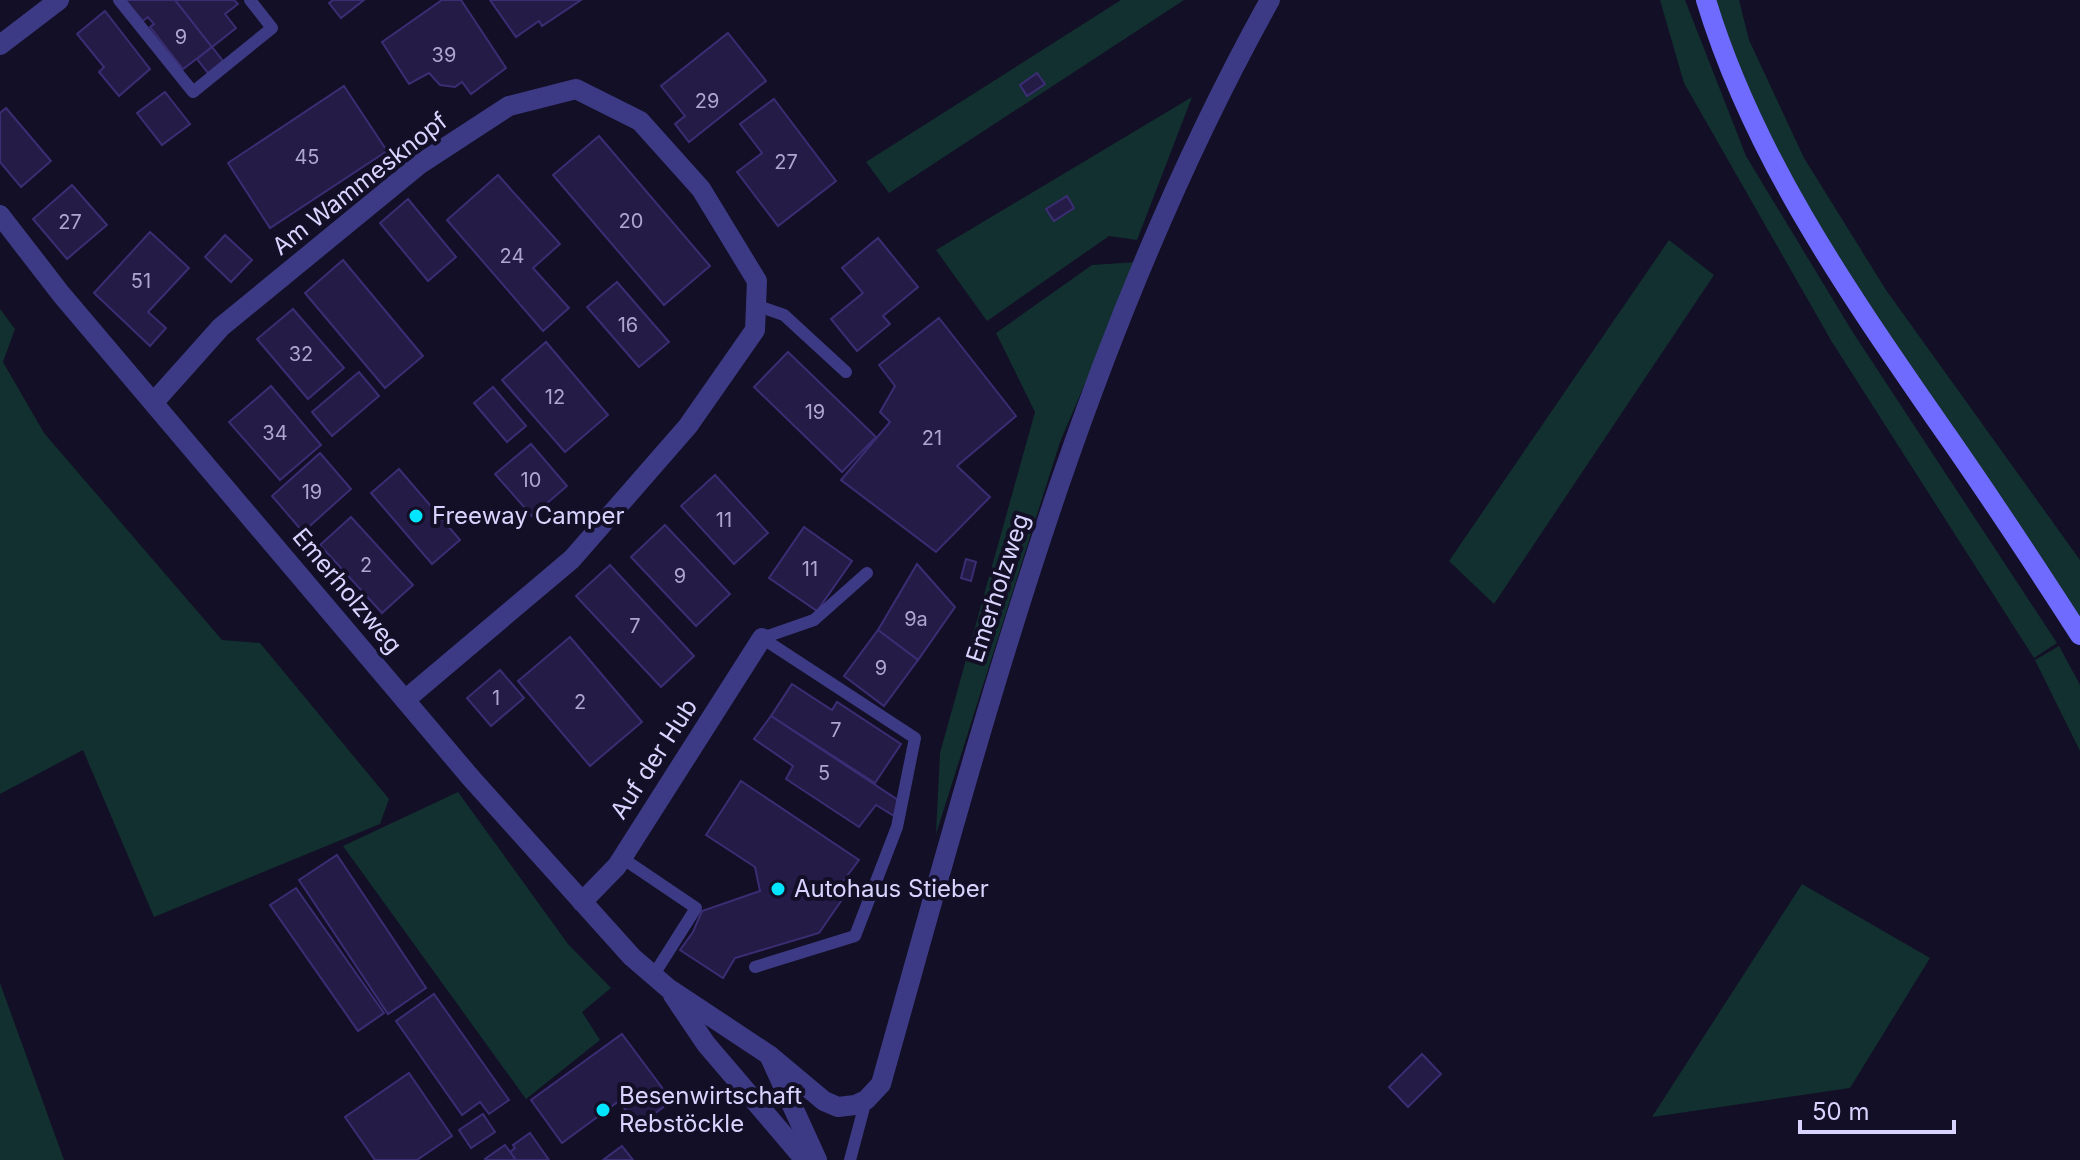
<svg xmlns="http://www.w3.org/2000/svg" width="2080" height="1160" font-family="Inter,sans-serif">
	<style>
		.green { fill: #12302f }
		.building { fill: #241b47; stroke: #3b2d73; stroke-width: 2 }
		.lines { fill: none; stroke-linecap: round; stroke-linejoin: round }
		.service { stroke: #3d3a85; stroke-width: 12 }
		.minor { stroke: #3d3a85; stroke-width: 20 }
		.secondary { stroke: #6f6bff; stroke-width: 20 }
		.poi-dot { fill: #00e5ff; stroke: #130f26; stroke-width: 3 }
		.labels { text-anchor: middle; stroke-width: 8; stroke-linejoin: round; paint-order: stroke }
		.number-label { font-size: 20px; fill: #aca6d1 }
		.street-label { font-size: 24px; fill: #d9d4ff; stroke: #130f26 }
		.poi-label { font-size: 24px; fill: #d9d4ff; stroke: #130f26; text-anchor: start }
	</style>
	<rect width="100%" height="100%" fill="#130f26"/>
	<g class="green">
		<path d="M1121,0H1184L889,193L866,162Z"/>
		<path d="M1660,0H1685L1746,156L1852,331L2057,643L2034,658L1832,342L1684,83Z"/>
		<path d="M1706,0H1739L1749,40L1804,158L1886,290L2080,560V635L1778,173Z"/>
		<path d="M1192,97L1137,240L1109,236L987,321L936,250Z"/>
		<path d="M1669,240L1714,275L1494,604L1449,561Z"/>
		<path d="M1137,262L1060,442L936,834L940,753L1035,412L996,333L1092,265Z"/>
		<path d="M0,309L15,329L3,362L44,433L222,640L260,643L389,799L380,824L154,917L83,750L0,794Z"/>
		<path d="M2059,646L2080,685V751L2035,660Z"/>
		<path d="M458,792L568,944L611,988L582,1012L600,1040L526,1099L343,846Z"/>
		<path d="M1802,884L1930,958L1850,1088L1652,1117Z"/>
		<path d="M0,983L64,1160H0Z"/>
	</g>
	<g class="building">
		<path d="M123,0H175L212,47L183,69L150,27L154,24L148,17L140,23Z"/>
		<path d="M175,0H234L238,4L225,14L236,28L212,47Z"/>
		<path d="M333,0H364L341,18L329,3Z"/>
		<path d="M442,0H461L506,68L471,94L462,82L455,87L440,85L429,73L409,84L382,42Z"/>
		<path d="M490,0H581L542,26L539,21L516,37Z"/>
		<path d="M105,11L150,69L119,96L99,72L104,67L77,34Z"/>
		<path d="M728,33L766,81L689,142L675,124L685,116L661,86Z"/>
		<path d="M212,47L223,61L208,73L197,59Z"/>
		<path d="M1037,73L1045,84L1027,96L1020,85Z"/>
		<path d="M344,86L387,151L270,228L228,163Z"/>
		<path d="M165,92L190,124L162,145L137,113Z"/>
		<path d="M774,99L836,181L778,226L737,172L762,153L740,124Z"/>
		<path d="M6,108L51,161L21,187L0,162V113Z"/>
		<path d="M599,136L710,266L664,305L553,175Z"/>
		<path d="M498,175L560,244L533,268L569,308L543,331L447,220Z"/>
		<path d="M72,185L107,225L67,259L33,219Z"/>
		<path d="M1067,196L1074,208L1054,221L1046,209Z"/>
		<path d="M408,199L456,257L428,281L380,223Z"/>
		<path d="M150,232L189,268L148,312L166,328L150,346L94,293Z"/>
		<path d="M225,235L252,260L231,282L205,257Z"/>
		<path d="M878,238L918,287L883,316L890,324L857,351L831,319L863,293L842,268Z"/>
		<path d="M343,260L423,356L385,388L305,293Z"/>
		<path d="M617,282L669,342L639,367L587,307Z"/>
		<path d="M293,309L344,368L308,399L257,339Z"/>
		<path d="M939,318L1016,416L957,466L990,497L936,552L841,480L890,422L880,412L895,386L879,365Z"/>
		<path d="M546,342L608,415L565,452L502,380Z"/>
		<path d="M788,352L876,437L842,472L754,387Z"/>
		<path d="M359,372L379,396L332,436L312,412Z"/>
		<path d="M271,386L321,445L280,480L229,422Z"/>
		<path d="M493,387L526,426L507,442L474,403Z"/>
		<path d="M531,444L567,486L532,516L495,474Z"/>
		<path d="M320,453L351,489L303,532L272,496Z"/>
		<path d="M399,469L460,540L432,564L371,493Z"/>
		<path d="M715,475L768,533L734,564L681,506Z"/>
		<path d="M351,517L413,585L382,613L320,545Z"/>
		<path d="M665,525L730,594L696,626L631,557Z"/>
		<path d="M804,527L852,561L817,611L769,578Z"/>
		<path d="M966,559L976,562L971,581L961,578Z"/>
		<path d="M917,564L955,607L918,660L878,630Z"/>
		<path d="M610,565L694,656L661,687L576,596Z"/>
		<path d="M878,630L918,660L884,706L844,676Z"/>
		<path d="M570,637L642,722L590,766L518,681Z"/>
		<path d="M500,670L524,698L491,726L467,698Z"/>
		<path d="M792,684L832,710L837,702L901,744L875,783L771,716Z"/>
		<path d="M771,716L898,800L894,816L876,805L859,827L786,779L793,766L754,739Z"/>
		<path d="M741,781L859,860L838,888L848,891L819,933L735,958L723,978L680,950L693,932L702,911L760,891L755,867L706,835Z"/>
		<path d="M337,855L426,988L388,1014L299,880Z"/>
		<path d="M296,888L384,1013L358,1031L270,905Z"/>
		<path d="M434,994L509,1100L489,1114L480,1102L462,1115L396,1021Z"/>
		<path d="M622,1034L672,1101L637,1126L619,1101L562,1143L531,1100Z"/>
		<path d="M1422,1054L1441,1074L1408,1107L1389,1087Z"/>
		<path d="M409,1073L452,1136L417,1160H375L345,1117Z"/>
		<path d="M483,1114L495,1132L471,1148L459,1130Z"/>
		<path d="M530,1133L549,1160H516L510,1152L515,1148L513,1145Z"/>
		<path d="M505,1145L516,1160H486L485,1159Z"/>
		<path d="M622,1146L633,1160H603Z"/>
	</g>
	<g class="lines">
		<g class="service">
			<path d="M119,0L193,92L272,28L250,0"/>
			<path d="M758,306L784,315L846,372"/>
			<path d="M622,858L696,908L653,976"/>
			<path d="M755,967L855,936L897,827L915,738L762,638L814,620L867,573"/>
			<path d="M850,1160L866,1100"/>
		</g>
		<g class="minor">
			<path d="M0,45L59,0"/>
			<path d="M0,215L61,294L471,778L632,957L668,988L769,1055L824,1101L838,1107L855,1105L866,1100L881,1084C985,715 1082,337 1270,0"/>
			<path d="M154,402L221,327L420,164L509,106L576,89L640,121L701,189L757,281L755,330L688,426L572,559L405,700"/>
			<path d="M582,902L617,866L762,638"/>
			<path d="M673,995L706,1044L805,1160"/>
			<path d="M769,1055L817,1160"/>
		</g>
		<path class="secondary" d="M1706,0C1753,155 1844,286 1935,418C1985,489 2033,562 2080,635"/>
	</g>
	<g class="poi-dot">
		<circle cx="416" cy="516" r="8"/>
		<circle cx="778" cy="889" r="8"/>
		<circle cx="603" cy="1110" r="8"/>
	</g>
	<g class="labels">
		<g class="number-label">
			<text x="181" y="44">9</text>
			<text x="444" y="62">39</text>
			<text x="707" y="108">29</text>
			<text x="307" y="164">45</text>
			<text x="786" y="169">27</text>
			<text x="631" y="228">20</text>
			<text x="70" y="229">27</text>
			<text x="512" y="263">24</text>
			<text x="141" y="288">51</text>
			<text x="628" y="332">16</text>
			<text x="301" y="361">32</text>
			<text x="555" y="404">12</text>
			<text x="815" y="419">19</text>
			<text x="275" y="440">34</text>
			<text x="932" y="445">21</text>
			<text x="531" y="487">10</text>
			<text x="312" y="499">19</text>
			<text x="724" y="527">11</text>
			<text x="366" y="572">2</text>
			<text x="810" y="576">11</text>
			<text x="680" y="583">9</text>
			<text x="916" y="626">9a</text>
			<text x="635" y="633">7</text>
			<text x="881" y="675">9</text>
			<text x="496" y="705">1</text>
			<text x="580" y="709">2</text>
			<text x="836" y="737">7</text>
			<text x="824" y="780">5</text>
		</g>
		<g class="street-label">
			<text transform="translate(360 184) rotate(-38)" y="8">Am Wammesknopf</text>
			<text transform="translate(998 588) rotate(-72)" y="8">Emerholzweg</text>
			<text transform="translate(347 591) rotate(50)" y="8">Emerholzweg</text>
			<text transform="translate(654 759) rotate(-57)" y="8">Auf der Hub</text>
		</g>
		<g class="poi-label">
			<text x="432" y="524">Freeway Camper</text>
			<text x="794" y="897">Autohaus Stieber</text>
			<text x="619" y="1104">Besenwirtschaft<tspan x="619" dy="28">Rebstöckle</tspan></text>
		</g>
	</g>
	<path d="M1800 1120v12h154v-12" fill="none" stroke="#d9d4ff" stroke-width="4"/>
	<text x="1812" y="1120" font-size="24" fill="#d9d4ff" stroke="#130f26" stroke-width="6" paint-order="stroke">50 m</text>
</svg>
